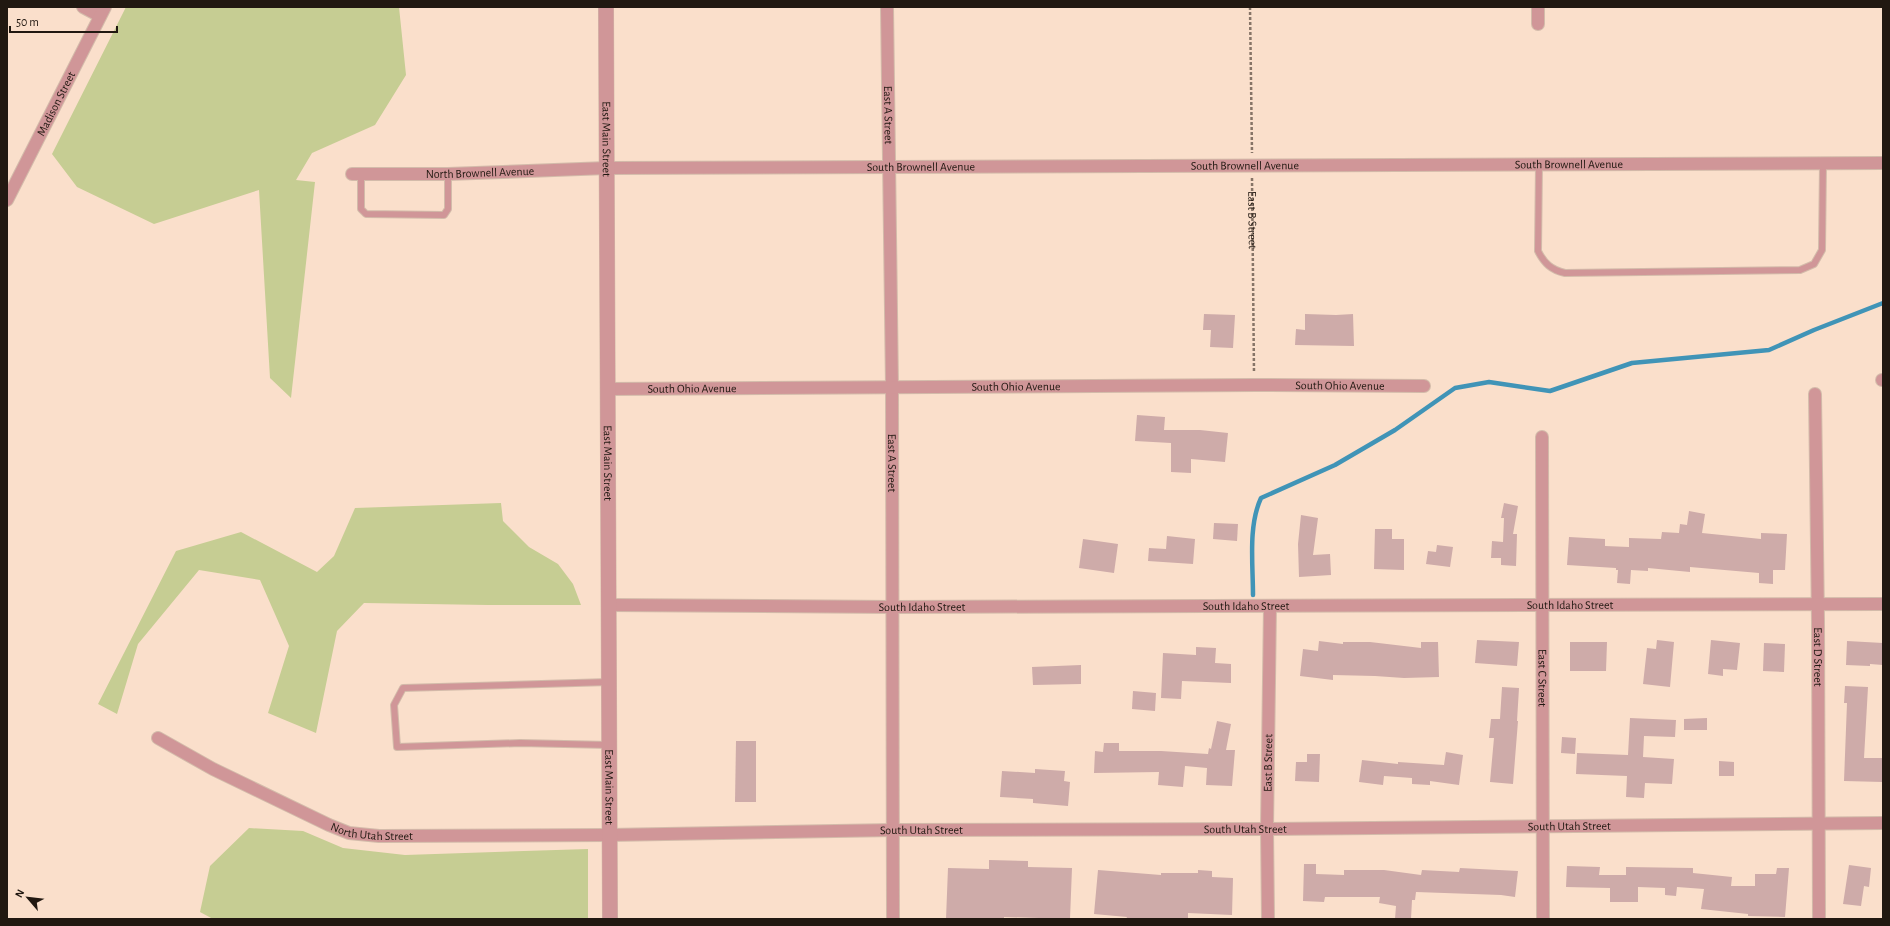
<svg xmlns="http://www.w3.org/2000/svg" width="1890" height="926" font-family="'Alegreya Sans',sans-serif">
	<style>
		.green { fill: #c6cd93 }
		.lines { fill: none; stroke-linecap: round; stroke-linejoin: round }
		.stream { stroke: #4094b7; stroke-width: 4.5 }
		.building { fill: #ceaba9 }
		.service-casing { stroke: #d3bbaa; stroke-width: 8 }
		.minor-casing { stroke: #d3bbaa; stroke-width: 14 }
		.tertiary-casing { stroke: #d3bbaa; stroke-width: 16 }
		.path { stroke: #867467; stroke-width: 2.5; stroke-dasharray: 3 2; stroke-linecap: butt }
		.service { stroke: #d09698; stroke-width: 6 }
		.minor { stroke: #d09698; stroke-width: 12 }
		.tertiary { stroke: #d09698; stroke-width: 15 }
		.labels { text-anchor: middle; stroke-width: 4; stroke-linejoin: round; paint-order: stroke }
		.street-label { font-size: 12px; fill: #211811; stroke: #fadfcb }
	</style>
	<rect width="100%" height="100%" fill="#fadfcb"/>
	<g class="green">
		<path d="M126,7H399L406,75L375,125L312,153L296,180L315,182L291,398L270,378L259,190L154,224L77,187L52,154Z"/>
		<path d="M501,503L503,521L529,547L558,564L573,584L581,605H488L364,603L337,631L316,733L268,713L289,646L260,580L199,570L138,644L117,714L98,704L176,551L241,532L317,572L334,556L355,508Z"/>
		<path d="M249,828L303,831L343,848L405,855L588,849V919H213L200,912L210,866Z"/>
	</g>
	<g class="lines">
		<path class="stream" d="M1253,595C1253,564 1248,526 1261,498L1335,465L1395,430L1455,388L1489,382L1550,391L1632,363L1769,350L1814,330L1883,303"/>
	</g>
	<g class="building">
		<path d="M1204,314L1235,315L1233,348L1210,347L1211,330H1203Z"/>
		<path d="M1305,314L1336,315L1353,314L1354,346L1295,345L1296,329L1305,330Z"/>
		<path d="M1137,415L1165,417L1164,430H1200L1228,433L1225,462L1191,459V473L1171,472V443L1135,441Z"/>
		<path d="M1504,503L1518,506L1513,534H1517L1516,566L1501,565V558H1491L1492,541L1503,542L1504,518H1501Z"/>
		<path d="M1689,511L1705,514L1702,533L1761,539V533L1787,534L1785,570H1773V584L1759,583V573L1690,567V572L1648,568V571L1631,570L1630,584L1617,583L1618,570H1616V568L1567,565L1569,537L1605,539V546L1629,547V538L1661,539L1662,532L1679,533L1680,524L1687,525Z"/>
		<path d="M1301,515L1318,518L1313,555L1330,554L1331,575L1299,577L1298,544Z"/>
		<path d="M1214,523L1238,524L1237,541L1213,539Z"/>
		<path d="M1375,529H1392V539H1404V570L1374,569Z"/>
		<path d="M1167,536L1195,539L1193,564L1148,561L1149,548L1166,549Z"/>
		<path d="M1083,539L1118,544L1114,573L1079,568Z"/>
		<path d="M1437,545L1453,547L1450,567L1426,564L1428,551L1436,552Z"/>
		<path d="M1477,640L1519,642L1517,666L1475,663Z"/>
		<path d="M1657,640L1674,642L1670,687L1643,684L1647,648L1656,649Z"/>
		<path d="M1711,640L1740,643L1737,670L1723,669V676L1708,674Z"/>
		<path d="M1319,641L1343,644V642H1370L1421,648V642H1438L1439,677L1404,678L1375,676L1333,675V680L1300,676L1303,649L1318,651Z"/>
		<path d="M1847,641L1883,643V665L1870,664V666L1846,665Z"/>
		<path d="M1570,642H1607L1606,671H1570Z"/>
		<path d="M1764,643L1785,644L1784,672L1763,671Z"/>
		<path d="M1196,647L1216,648L1215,663L1231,664V683L1182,681L1181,699L1161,698L1163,653L1196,655Z"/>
		<path d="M1081,665V684L1033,685L1032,667Z"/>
		<path d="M1845,686L1868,687L1864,758H1883V782L1844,781L1847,703H1844Z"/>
		<path d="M1502,687L1519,688L1517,721H1518L1513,784L1490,782L1494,738H1489L1491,719H1500Z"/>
		<path d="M1133,691L1156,693L1155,711L1132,709Z"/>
		<path d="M1630,718L1676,720L1675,737L1644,736L1643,757L1674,759L1672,784L1645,783L1644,798L1626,797L1627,776L1576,774L1577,753L1628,755Z"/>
		<path d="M1707,718V730H1684V719Z"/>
		<path d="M1217,721L1231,724L1226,750H1235L1232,786L1206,785L1207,768L1185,766L1183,787L1158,785L1159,772L1094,773L1095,751L1103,752L1104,743H1119V751H1161L1208,754L1209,748L1211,749Z"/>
		<path d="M1562,737L1576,738L1575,754L1561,753Z"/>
		<path d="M736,741H756V802H735Z"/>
		<path d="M1446,752L1463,755L1459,785L1430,781V785L1412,784V778L1384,776L1383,785L1359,782L1362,760L1398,764V762L1444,765Z"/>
		<path d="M1307,754H1320L1319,782L1295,781L1296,762H1307Z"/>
		<path d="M1719,761L1734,762V776H1719Z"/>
		<path d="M1035,769L1065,771L1064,781L1070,782L1068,806L1033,803V799L1000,797L1002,771L1035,773Z"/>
		<path d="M989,860L1028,861V867L1072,868L1070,919L1004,917V919H946L948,868L989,869Z"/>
		<path d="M1304,864H1316V874L1344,875V870H1384L1421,875L1422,870L1459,872L1460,868L1518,871L1515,897L1501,895L1416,892L1415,900H1412L1411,919H1395L1396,906L1379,903L1380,897H1325L1324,902L1303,901Z"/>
		<path d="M1849,865L1871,868L1869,887L1864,886L1861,906L1843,904Z"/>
		<path d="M1567,866L1600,867L1599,875H1626V867L1693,868V873L1732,877L1731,886H1755V874H1776L1777,868H1789L1785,917L1748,916V914L1701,909L1704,889L1677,887L1676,896L1665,895V888L1638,887V902H1610V888L1566,887Z"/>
		<path d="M1098,870L1161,875V873H1198V870L1212,871V877L1233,878L1232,915L1188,913V918L1126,919L1127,917L1094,914Z"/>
	</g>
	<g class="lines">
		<defs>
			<g id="service">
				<path d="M1539,165L1538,251C1544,263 1551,270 1565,273L1800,270L1814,264L1822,250L1823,163"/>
				<path d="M361,174V209L366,214L444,215L448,209V174"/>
				<path d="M609,745L520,743L397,747L394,705L403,688L609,682"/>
			</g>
			<g id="minor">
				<path d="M83,7L100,16"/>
				<path id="s2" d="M887,7L892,387L893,919"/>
				<path d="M1538,24V7"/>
				<path id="s3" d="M352,174H448L607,168L1883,163"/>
				<path id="s4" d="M7,200L105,7"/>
				<path d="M1882,380H1883"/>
				<path id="s5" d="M608,389L1254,385L1424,386"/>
				<path id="s6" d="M1815,394L1818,621L1819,919"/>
				<path id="s7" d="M1542,437L1543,919"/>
				<path id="s8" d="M609,605L893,607L1883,604"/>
				<path id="s9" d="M158,738L213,769L329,825L349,833L379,836L609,835L894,830L1267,829L1883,823"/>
				<path id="s10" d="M1268,919L1267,829L1270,606"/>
			</g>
			<g id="tertiary">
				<path id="s11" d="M606,7L610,919"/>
			</g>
		</defs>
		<use href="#service" class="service-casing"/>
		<use href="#minor" class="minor-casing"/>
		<use href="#tertiary" class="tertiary-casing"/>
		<g class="path">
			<path d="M1250,7L1252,153"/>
			<path id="s1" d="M1252,178L1254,373"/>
		</g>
		<use href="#service" class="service"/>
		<use href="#minor" class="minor"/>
		<use href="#tertiary" class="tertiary"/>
	</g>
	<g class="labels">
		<g class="street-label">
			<text dy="4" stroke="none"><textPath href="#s4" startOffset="108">Madison Street</textPath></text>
			<text dy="4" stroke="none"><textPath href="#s2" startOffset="108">East A Street</textPath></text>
			<text dy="4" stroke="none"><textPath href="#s11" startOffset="132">East Main Street</textPath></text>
			<text dy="4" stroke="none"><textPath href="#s3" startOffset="1217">South Brownell Avenue</textPath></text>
			<text dy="4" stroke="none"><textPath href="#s3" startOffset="893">South Brownell Avenue</textPath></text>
			<text dy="4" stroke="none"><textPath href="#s3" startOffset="569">South Brownell Avenue</textPath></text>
			<text dy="4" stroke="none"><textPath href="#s3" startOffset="128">North Brownell Avenue</textPath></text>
			<text dy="4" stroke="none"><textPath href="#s1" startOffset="42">East B Street</textPath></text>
			<text dy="4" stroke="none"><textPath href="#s5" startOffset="408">South Ohio Avenue</textPath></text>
			<text dy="4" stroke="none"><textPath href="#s5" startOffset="732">South Ohio Avenue</textPath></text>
			<text dy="4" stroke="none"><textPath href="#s5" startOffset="84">South Ohio Avenue</textPath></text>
			<text dy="4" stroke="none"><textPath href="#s11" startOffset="456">East Main Street</textPath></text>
			<text dy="4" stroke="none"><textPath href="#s2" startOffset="456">East A Street</textPath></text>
			<text dy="4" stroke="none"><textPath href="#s8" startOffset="961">South Idaho Street</textPath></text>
			<text dy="4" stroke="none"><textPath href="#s8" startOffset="637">South Idaho Street</textPath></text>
			<text dy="4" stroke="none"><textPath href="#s8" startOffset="313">South Idaho Street</textPath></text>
			<text dy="4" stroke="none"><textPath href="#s6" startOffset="263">East D Street</textPath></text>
			<text dy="4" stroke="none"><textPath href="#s7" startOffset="241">East C Street</textPath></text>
			<text dy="4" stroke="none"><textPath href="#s10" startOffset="156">East B Street</textPath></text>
			<text dy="4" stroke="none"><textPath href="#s11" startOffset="780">East Main Street</textPath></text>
			<text dy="4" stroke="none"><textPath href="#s9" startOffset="1434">South Utah Street</textPath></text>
			<text dy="4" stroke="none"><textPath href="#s9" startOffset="1110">South Utah Street</textPath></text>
			<text dy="4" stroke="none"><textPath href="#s9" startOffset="236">North Utah Street</textPath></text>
			<text dy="4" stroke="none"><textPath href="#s9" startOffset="786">South Utah Street</textPath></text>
		</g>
	</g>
	<rect width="1890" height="926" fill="none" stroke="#211811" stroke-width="16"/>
	<g transform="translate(28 898) rotate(298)" stroke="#fadfcb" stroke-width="3" paint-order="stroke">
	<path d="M0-3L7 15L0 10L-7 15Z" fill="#211811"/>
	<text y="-6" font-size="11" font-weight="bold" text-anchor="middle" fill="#211811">N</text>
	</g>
	<path d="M10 26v6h107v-6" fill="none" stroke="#211811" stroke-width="2"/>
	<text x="16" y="26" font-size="12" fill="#211811" stroke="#fadfcb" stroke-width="3" paint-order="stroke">50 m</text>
</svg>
